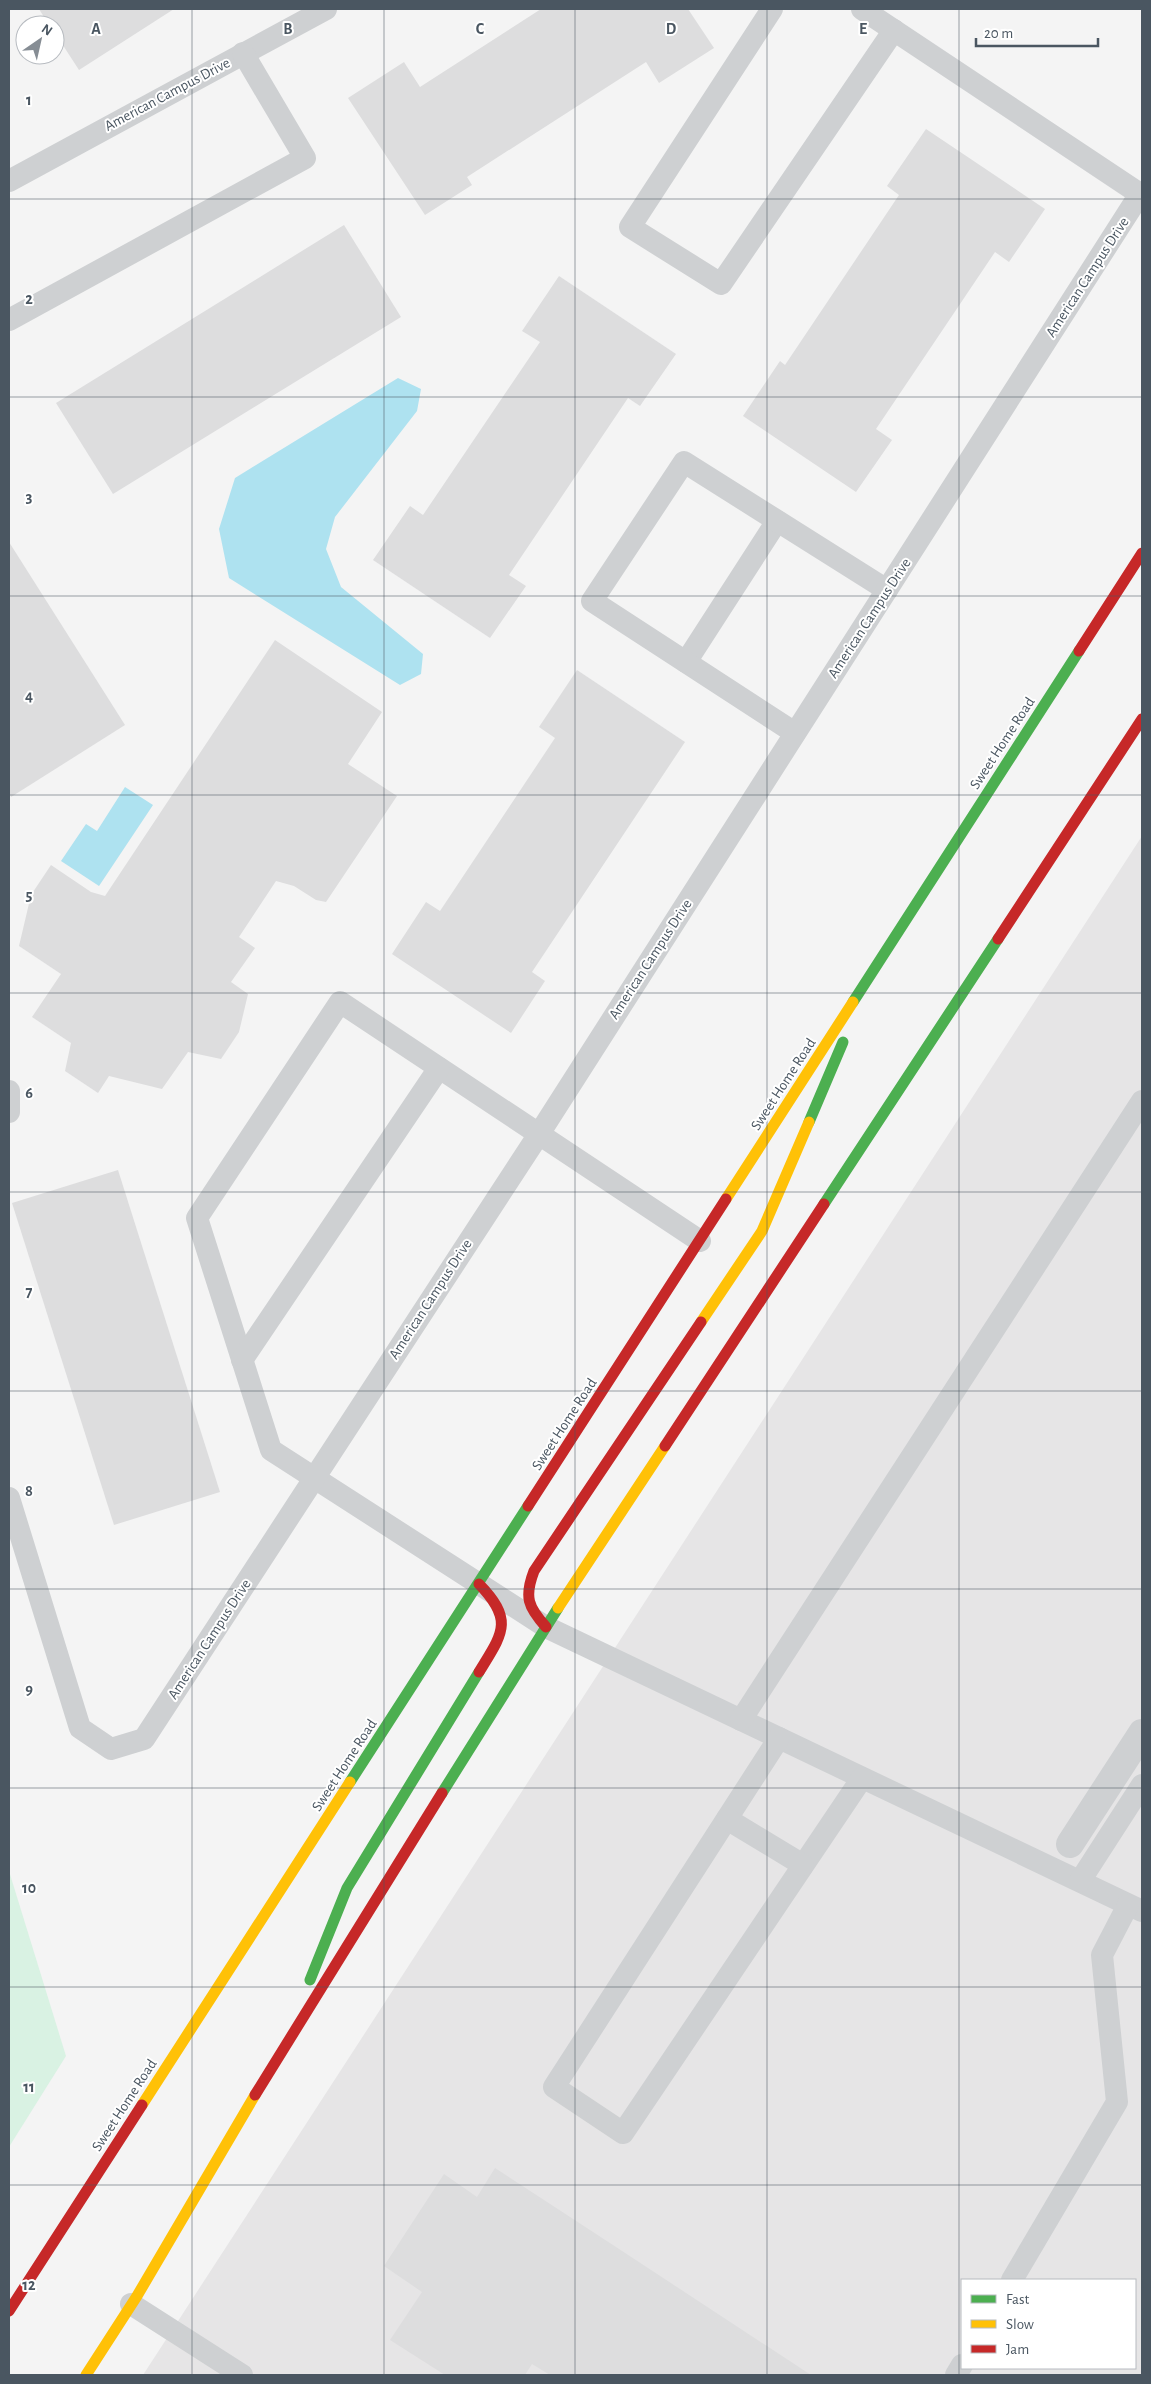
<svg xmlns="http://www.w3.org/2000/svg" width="1151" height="2384" font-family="'Alegreya Sans',sans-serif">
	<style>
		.education { fill: #e6e5e6; fill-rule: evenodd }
		.green { fill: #d9f2e3 }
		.water { fill: #aee2f0 }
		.building { fill: #ddddde }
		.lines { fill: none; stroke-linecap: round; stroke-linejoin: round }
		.lane { stroke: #ced0d2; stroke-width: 22 }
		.street { stroke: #ced0d2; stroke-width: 28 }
		.fast { stroke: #4caf50; stroke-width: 11 }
		.slow { stroke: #ffc107; stroke-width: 11 }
		.jam { stroke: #c62828; stroke-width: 11 }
		.grid { fill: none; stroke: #4a5661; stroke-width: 1; stroke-opacity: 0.55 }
		.labels { text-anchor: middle; stroke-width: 4; stroke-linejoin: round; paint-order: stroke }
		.street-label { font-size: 15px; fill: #4a5661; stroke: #fff }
		.grid-label { font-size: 16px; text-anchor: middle; font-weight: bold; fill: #4a5661; stroke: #fff; stroke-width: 4; stroke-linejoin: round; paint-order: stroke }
	</style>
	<rect width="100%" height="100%" fill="#f4f4f4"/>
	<path class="education" d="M1142,836V2375H143ZM962,2280H1135V2368H962Z"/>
	<path class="green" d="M9,1871L66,2056L9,2147Z"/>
	<g class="water">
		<path d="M398,378L421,389L417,411L335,517L326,549L341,587L423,654L421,674L400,685L229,578L219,529L235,478Z"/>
		<path d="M125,787L153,805L99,886L61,861L86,824L97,831Z"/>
	</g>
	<g class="building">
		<path d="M39,9H174L79,70L55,33V25H49Z"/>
		<path d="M541,9H688L714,48L659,83L646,62L467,177L472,185L425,215L348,98L404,62L420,87Z"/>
		<path d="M926,129L1045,209L1009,262L995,252L876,429L892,440L856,492L743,416L780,361L785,365L899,195L887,186Z"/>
		<path d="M344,225L401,317L113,494L56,403Z"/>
		<path d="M559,276L676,354L640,406L628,398L509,575L526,586L490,638L373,560L410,506L423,515L540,342L522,331Z"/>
		<path d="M9,542L125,725L11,797L9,793Z"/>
		<path d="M275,640L382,712L348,764L397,796L326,902L316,900L294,886L276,881L239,937L255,948L231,982L248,994L239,1032L221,1059L188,1052L162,1089L109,1076L98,1093L65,1071L71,1043L32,1017L61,974L19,946L31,895L51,865L91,892L105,896Z"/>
		<path d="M577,670L685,742L532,972L545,981L511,1033L392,954L426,902L440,911L555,738L539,727Z"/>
		<path d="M118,1170L220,1492L114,1525L12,1203Z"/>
		<path d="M495,2168L616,2247L811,2375H550L532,2364L525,2375H445L390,2340L422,2292L384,2266L444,2174L477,2197Z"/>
	</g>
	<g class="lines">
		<g class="lane">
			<path d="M772,9L630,227L721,284L894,30"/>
			<path d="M9,181L326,9"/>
			<path d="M9,320L305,158L243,53"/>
			<path d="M686,662L777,521"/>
			<path d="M795,733L592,601L684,462L887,590"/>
			<path d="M9,1091V1112"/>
			<path d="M700,1241L340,1002L197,1218L271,1450L546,1627L1142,1911"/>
			<path d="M242,1360L439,1068"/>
			<path d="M9,1498L80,1728L111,1749L144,1739L539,1134L1140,194L862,9"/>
			<path d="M741,1720L1142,1101"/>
			<path d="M779,1738L554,2087L623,2133L862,1778"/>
			<path d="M727,1819L803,1865"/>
			<path d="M1080,1881L1142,1785"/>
			<path d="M1012,2280L1117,2102L1102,1955L1128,1905"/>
			<path d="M131,2304L242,2375"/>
			<path d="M956,2375L962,2365"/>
		</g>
		<path class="street" d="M1070,1844L1142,1733"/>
		<g class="fast">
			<path d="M853,1002L1079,651"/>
			<path d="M809,1122L843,1042"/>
			<path d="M824,1204L998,939"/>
			<path d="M350,1782L528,1506"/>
			<path d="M442,1793L558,1608"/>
			<path d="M310,1980L347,1888L479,1672"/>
		</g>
		<g class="slow">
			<path d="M726,1199L853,1002"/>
			<path d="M701,1322L762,1231L809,1122"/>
			<path d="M558,1608L665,1446"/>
			<path d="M142,2105L350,1782"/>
			<path d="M86,2375L137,2296L255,2095"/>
		</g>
		<g class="jam">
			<path d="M1079,651L1142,553"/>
			<path d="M998,939L1142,719"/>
			<path d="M665,1446L824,1204"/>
			<path d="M528,1506L726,1199"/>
			<path d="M546,1627C528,1607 524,1597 534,1571L701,1322"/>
			<path d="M479,1672C502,1634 515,1621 479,1584"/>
			<path d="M255,2095L442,1793"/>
			<path d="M9,2311L142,2105"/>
		</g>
	</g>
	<path class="grid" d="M192,9V2375M384,9V2375M575,9V2375M767,9V2375M959,9V2375M9,199H1142M9,397H1142M9,596H1142M9,795H1142M9,993H1142M9,1192H1142M9,1391H1142M9,1589H1142M9,1788H1142M9,1987H1142M9,2185H1142"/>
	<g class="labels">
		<g class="street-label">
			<text transform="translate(167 94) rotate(-28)" y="5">American Campus Drive</text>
			<text transform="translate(1087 277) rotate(-57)" y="5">American Campus Drive</text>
			<text transform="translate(869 618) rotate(-57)" y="5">American Campus Drive</text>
			<text transform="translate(1002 743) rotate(-57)" y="5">Sweet Home Road</text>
			<text transform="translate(650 959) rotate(-57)" y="5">American Campus Drive</text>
			<text transform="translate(783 1084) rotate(-57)" y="5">Sweet Home Road</text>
			<text transform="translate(430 1299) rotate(-57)" y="5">American Campus Drive</text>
			<text transform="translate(564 1424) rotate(-57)" y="5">Sweet Home Road</text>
			<text transform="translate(209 1639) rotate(-57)" y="5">American Campus Drive</text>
			<text transform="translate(344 1765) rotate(-57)" y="5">Sweet Home Road</text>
			<text transform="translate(124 2105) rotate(-57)" y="5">Sweet Home Road</text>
		</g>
	</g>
	<g class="grid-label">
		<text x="96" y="34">A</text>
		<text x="288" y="34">B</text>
		<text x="480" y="34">C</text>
		<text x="671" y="34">D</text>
		<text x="863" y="34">E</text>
		<text x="29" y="105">1</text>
		<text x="29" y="304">2</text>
		<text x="29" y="502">3</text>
		<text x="29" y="701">4</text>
		<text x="29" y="900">5</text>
		<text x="29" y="1098">6</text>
		<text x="29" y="1297">7</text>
		<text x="29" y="1496">8</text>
		<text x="29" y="1694">9</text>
		<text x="29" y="1893">10</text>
		<text x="29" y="2092">11</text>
		<text x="29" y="2290">12</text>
	</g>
	<rect width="1151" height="2384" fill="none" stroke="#4a5661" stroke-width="20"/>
	<rect x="961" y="2279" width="175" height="90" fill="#ffffff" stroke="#b7bbc0"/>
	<rect x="971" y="2295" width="25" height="8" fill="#4caf50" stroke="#b7bbc0"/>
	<text x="1006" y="2304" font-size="15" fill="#4a5661">Fast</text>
	<rect x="971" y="2320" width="25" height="8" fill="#ffc107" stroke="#b7bbc0"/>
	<text x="1006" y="2329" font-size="15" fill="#4a5661">Slow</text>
	<rect x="971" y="2345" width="25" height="8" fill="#c62828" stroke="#b7bbc0"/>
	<text x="1006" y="2354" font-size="15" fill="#4a5661">Jam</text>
	<g transform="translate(40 40) rotate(34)"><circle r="24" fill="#ffffff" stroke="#b7bbc0"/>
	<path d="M0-4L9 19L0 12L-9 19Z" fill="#868d94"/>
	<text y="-8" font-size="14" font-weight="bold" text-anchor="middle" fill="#4a5661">N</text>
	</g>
	<path d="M976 38v8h122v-8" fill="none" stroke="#4a5661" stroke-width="2.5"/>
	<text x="984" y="38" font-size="15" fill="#4a5661" stroke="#ffffff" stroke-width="4" paint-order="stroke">20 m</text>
</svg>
